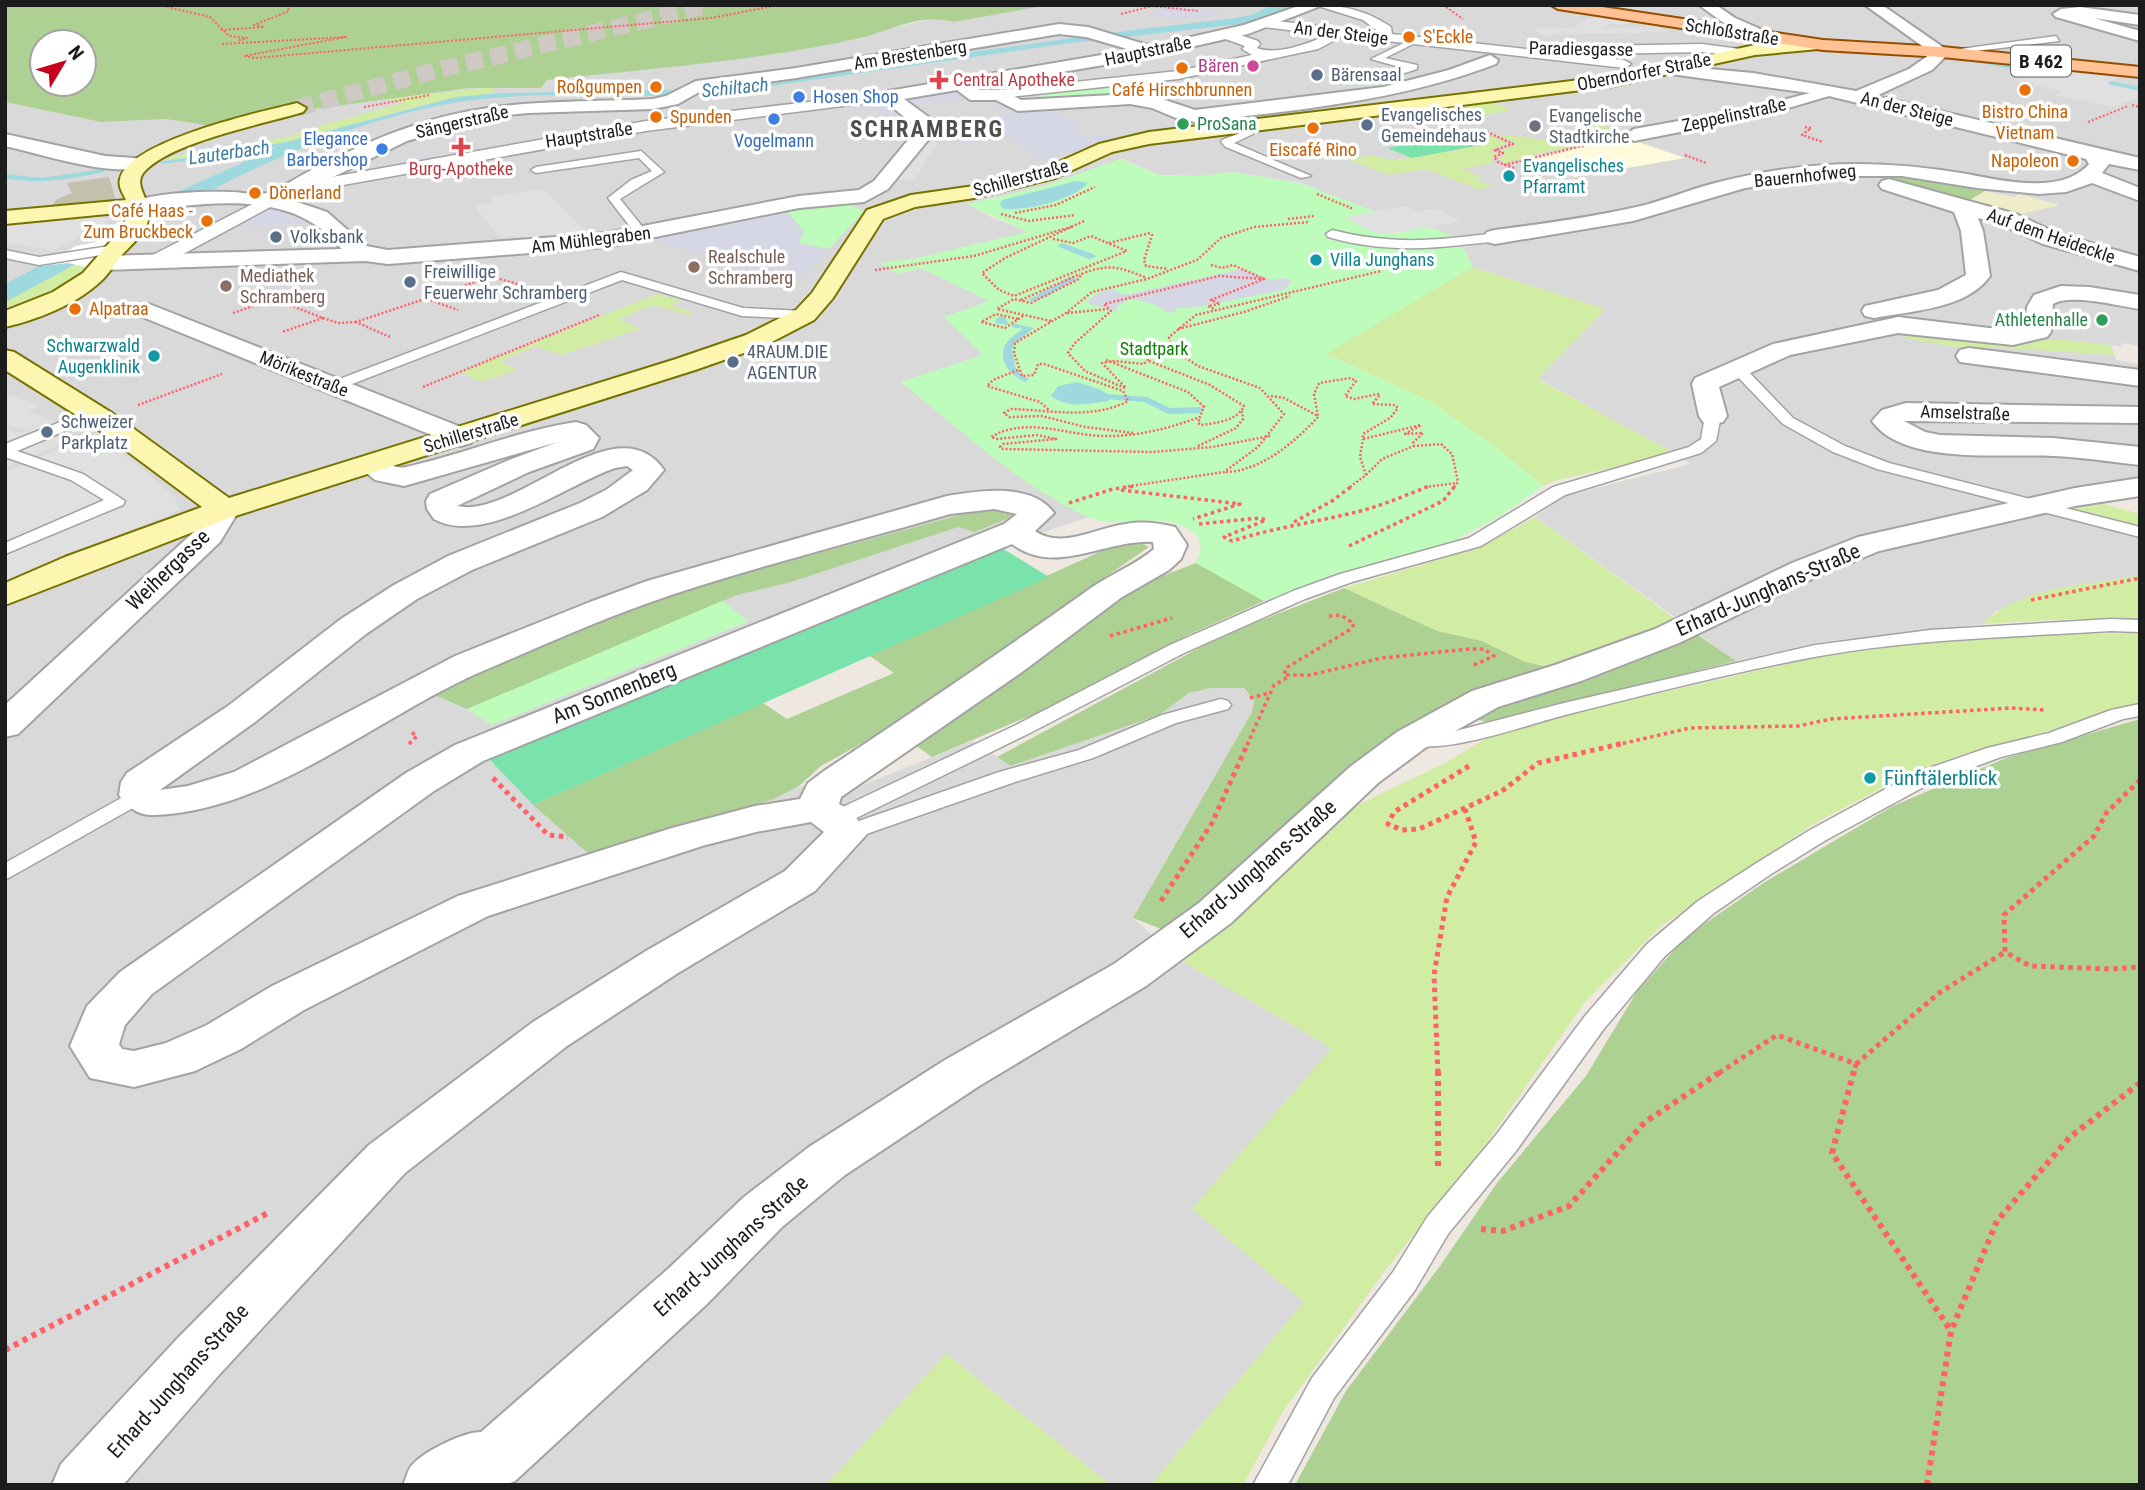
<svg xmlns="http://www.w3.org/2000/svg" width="2145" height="1490" font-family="'Roboto Condensed',sans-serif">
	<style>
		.residential { fill: #dad9d9 }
		.education { fill: #fffad9 }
		.construction { fill: #c3c0ac }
		.farmland { fill: #efecca }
		.grass { fill: #d1eca3 }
		.forest { fill: #add093; fill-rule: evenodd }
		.park { fill: #bdfcba }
		.pitch { fill: #79e3ab }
		.parking { fill: #e0e0e0 }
		.plaza { fill: #d5d7e4; fill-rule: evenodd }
		.water { fill: #9ed9df }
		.pier { fill: #fff }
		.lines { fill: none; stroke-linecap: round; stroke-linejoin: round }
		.stream { fill: #9ed9df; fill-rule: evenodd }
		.secondary-tunnel { stroke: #cec9c3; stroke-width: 17; stroke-dasharray: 17 8; stroke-linecap: butt }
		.service-casing { stroke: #a3a3a3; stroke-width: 3 }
		.pedestrian-casing { stroke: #a3a3a3; stroke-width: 3 }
		.minor-casing { stroke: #a3a3a3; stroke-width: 4 }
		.secondary-casing { stroke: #767200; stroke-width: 4 }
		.primary-casing { stroke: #944e00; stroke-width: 4 }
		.path-far4 { stroke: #ff6167; stroke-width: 2; stroke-dasharray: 2 2; stroke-linecap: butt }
		.path-far3 { stroke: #ff6167; stroke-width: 2.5; stroke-dasharray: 2 2; stroke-linecap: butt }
		.path-far2 { stroke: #ff6167; stroke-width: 3.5; stroke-dasharray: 3.5 3.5; stroke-linecap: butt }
		.path-far1 { stroke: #ff6167; stroke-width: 5; stroke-dasharray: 4.5 4.5; stroke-linecap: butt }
		.path { stroke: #ff6167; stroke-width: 6; stroke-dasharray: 5 5; stroke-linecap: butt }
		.service { fill: #fff; fill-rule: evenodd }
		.pedestrian { fill: #fff; fill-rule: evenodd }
		.minor { fill: #fff; fill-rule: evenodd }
		.secondary { fill: #fdf6b0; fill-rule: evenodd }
		.primary { fill: #ffc295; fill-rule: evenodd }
		.food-dot { fill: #e8710a; stroke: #fff; stroke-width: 2.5 }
		.hotel-dot { fill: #d1479c; stroke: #fff; stroke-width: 2.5 }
		.service-dot { fill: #5c6f8a; stroke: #fff; stroke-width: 2.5 }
		.health-dot { fill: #e0444e; stroke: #fff; stroke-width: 2.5 }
		.shop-dot { fill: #3f7fe0; stroke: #fff; stroke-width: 2.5 }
		.leisure-dot { fill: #2e9e5b; stroke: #fff; stroke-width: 2.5 }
		.worship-dot { fill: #6b7280; stroke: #fff; stroke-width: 2.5 }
		.culture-dot { fill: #0f9aa8; stroke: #fff; stroke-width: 2.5 }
		.education-dot { fill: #8d6e63; stroke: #fff; stroke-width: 2.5 }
		.labels { text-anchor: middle; stroke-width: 7; stroke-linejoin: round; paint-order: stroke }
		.far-street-label { font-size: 18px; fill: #1c1c1c; stroke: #fff }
		.far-food-label { font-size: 18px; fill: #c56008; stroke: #fff; text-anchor: start }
		.far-hotel-label { font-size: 18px; fill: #b23c85; stroke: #fff; text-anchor: end }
		.far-service-label { font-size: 18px; fill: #4e5e75; stroke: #fff; text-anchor: start }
		.far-health-label { font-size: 18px; fill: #be3a42; stroke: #fff; text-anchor: start }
		.far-shop-label { font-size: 18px; fill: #366cbe; stroke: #fff; text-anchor: start }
		.far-worship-label { font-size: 18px; fill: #5b616d; stroke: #fff; text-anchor: start }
		.far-leisure-label { font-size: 18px; fill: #27864d; stroke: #fff; text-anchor: start }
		.far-culture-label { font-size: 18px; fill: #0d838f; stroke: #fff; text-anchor: start }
		.far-education-label { font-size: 18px; fill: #785e54; stroke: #fff; text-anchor: start }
		.far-park-label { font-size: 18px; fill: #0c7f05; stroke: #fff }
		.shield { fill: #fff; stroke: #606060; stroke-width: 2 }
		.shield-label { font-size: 19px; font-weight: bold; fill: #1c1c1c }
		.far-water-label { font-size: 19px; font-style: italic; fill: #3f7da0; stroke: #fff }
		.street-label { font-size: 21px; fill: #1c1c1c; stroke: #fff }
		.culture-label { font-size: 21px; fill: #0d838f; stroke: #fff; text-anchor: start }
		.far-district-label { font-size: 23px; font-weight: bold; letter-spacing: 2px; fill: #4f4f4f; stroke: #fff }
	</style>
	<rect width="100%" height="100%" fill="#eee8e1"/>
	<path class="residential" d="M1029,5H2140V346L2121,343V347L2111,345L2116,360L2140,364V495L2072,509L2140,528V575L1997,610L1983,624L1820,642L1736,661L1535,517L1564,496L1691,464L1538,378L1604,309L1472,267L1468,256L1456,237L1424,228L1459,221L1435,209L1418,212L1406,206L1376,212L1300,183L1231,172L1202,176L1159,175L1123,159L1045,186L968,204L991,217L1029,232L913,259L881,263L897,274L921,268L990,301L983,355L901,382L1011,469L1088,517L1000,547L489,759L533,805L591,856L774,799L799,786L853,789L972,741L1011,766L1159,715L1189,693L1211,688H1243L1254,701L1252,712L1133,918L1183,962L1332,1048L1193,1209L1304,1302L1151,1485H1111L946,1354L826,1485H5V102L101,122L166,119L218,127L297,106L314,109L470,88H541L547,80L757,55L861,38L894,27L939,18L953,22L1034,6Z"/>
	<path class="education" d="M1627,138L1685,158L1575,177L1523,159Z"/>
	<path class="construction" d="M109,177L116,200L52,206L57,199L72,193L67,183Z"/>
	<path class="farmland" d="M1985,191L2015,197L2019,194L2060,205L2022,214L1967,202Z"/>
	<g class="grass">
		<path d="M494,87L492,93L445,99L288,142L166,160L173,156L300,135L294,133L403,103L386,99Z"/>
		<path d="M1489,101L1511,110L1468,119L1443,108Z"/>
		<path d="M1601,125L1626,134L1525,157L1506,164L1498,158L1506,154L1500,150L1517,144L1496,134L1546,140L1576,136L1584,128Z"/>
		<path d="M1486,134L1508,143L1490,150L1497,154L1492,158L1493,163L1462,169L1482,177L1475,179L1493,187L1478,189L1426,169L1389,175L1349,160L1372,155L1391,160L1412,158L1479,146L1463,138Z"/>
		<path d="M77,264L86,267L73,281L5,310V302Z"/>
		<path d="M1472,267L1605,309L1538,379L1674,453L1554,481L1543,486L1489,442L1431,402L1325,353Z"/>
		<path d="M657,294L681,301L671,305L695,313L689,315L653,305L619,319L640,329L561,355L537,346L500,361L517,370L480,382L461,372Z"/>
		<path d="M1895,332L2017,340H2067L2110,345L2114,355L1989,347L1991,353L1909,339Z"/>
		<path d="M2096,502L2140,514V528L2070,508Z"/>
		<path d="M1535,517L1678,621L1558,670L1523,661L1482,641L1437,631L1344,588L1481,547Z"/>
		<path d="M2140,575V620L2068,619L1983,624C2022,584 2088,586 2140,575Z"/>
		<path d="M2140,633V706L1959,755L1903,777L1815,823L1661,926L1585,1002L1477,1156L1387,1268L1282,1413L1243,1485H1151L1304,1302L1192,1209L1332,1048L1183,962L1345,811L1447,762L1500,730L1821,656L1920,642L2033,635Z"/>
		<path d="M946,1354L1111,1485H826Z"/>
	</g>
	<g class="forest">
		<path d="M5,5H1029L1037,7L953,22C922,12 889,31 860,38C758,61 651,68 547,80L541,88H470L314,109L297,106L218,127L166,119L101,122L5,102ZM42,42H84V84H42Z"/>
		<path d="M1900,175L1993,186L1965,203L1904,186L1895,179Z"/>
		<path d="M993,506L1018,514L975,532L958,527L791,582L737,595L467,709L430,693L557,637L661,596Z"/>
		<path d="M1137,541L1149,547L1030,629L932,704L821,766L799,786L774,799L591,856L533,805L763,703L787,719L894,673L870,656L1115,545Z"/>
		<path d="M1196,563L1264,601L1186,636L1051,707L932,757L915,745L1110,596Z"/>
		<path d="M1344,588L1437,631L1482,641L1523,661L1558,670L1475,690L1446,704L1379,748L1172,933L1133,918L1252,712L1254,701L1244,688H1211L1189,693L1159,715L1011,766L997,757L1223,635Z"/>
		<path d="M1695,633L1736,661L1487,722L1474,719L1494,705Z"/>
		<path d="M2140,719V1485H1295L1346,1391L1440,1266L1497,1183L1586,1076L1638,990L1687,936L1765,882L1893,806L2006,758Z"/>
	</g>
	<g class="park">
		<path d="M1127,83L1150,94L1045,100L1035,93Z"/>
		<path d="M1120,159L1159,175L1202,176L1231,172L1300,183L1376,212L1347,217C1359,225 1372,234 1387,234C1398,234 1409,230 1420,228C1446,226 1465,244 1472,267L1326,354L1431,402L1489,442L1543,486L1502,515L1452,542L1350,571L1264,601L1196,563L1201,550L1198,536C1193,532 1186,527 1180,525C1150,513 1119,531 1086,516C1022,488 956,426 901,382L983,355L944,317L989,301L921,268L897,274L880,263L913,259L1028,232L967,204L1045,186Z"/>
		<path d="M843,203L864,211L829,249L799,243L786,210Z"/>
		<path d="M722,601L749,621L492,725L467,709Z"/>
	</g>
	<g class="pitch">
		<path d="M1456,136L1481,145L1412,158L1387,148Z"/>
		<path d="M1000,547L1049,577L533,805L489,759Z"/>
	</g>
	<g class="parking">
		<path d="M1597,16L1631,22L1623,25L1611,23L1602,28L1605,29L1658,26L1668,32L1542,35L1532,29L1579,27L1575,24Z"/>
		<path d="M2056,67L2119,78L2106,83L2140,90V97L2113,107L2054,95L2062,91L2015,81Z"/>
		<path d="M921,141L937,142L915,180L899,179Z"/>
		<path d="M542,189L588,233L525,240L522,236L500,238L473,205L492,202L490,197Z"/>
		<path d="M1406,206L1418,212L1435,209L1461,222L1387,234L1372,232L1346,217Z"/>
		<path d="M102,213L103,218L112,219L54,251L5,242V222Z"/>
		<path d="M14,396L39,406L29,412L76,429L56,437L64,443L5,467V430L22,433L29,430L5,425V398Z"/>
		<path d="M98,433L176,498L180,510L5,583V472Z"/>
	</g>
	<g class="plaza">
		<path d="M1168,6L1209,9L1224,10L1205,19L1192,17L1182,20L1151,15Z"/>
		<path d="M986,76L1011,91L1025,89L1048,107L1085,128L1075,129L1083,137L1110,135L1120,140L1100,144L1080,154H1053L1057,158L1041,159L1008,137L969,143L900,136V134L906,130L871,107L815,108L586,141L333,189L300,197L318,216L312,223L246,226L191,251L169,250L165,242L202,227L255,200L258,195L325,165L356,169L628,122ZM985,98L1010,114L948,122L937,119L917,104Z"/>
		<path d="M786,210L804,231L799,243L829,249L803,276L774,273L775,270L765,267L752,270L648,239Z"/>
		<path d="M1242,269L1272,280L1285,278L1292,281L1284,290L1191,308H1176V311L1169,313L1155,305L1138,300H1127L1117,307V311L1090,304L1087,301L1098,293L1112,289L1125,295Z"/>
	</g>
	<g class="water">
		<path d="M1272,5H1303L1263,20L1241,24L1070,43L722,93C634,101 539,88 453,103C288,132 151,226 5,302V284L77,246L95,242L99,239L95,236L173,194L290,141L456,97L503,93L711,89L1093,35L1235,18L1254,14Z"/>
		<path d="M1077,181L1088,183C1074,200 1025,211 1003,209L1000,204L1002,200Z"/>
		<path d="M1077,382L1101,390L1110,396L1108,401C1087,404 1069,409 1051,396L1058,386Z"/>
	</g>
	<path class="pier" d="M217,191L189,207L160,215L137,240L86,267L68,263L40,266L76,246L96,242L99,239L94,235L139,211L190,193Z"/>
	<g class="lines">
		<g class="stream">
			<path d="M1973,58L2031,69L2034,71L2031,73L1971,61Z"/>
			<path d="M2110,81L2140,87V91L2108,84Z"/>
			<path d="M294,141L296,144L163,164L160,162Z"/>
			<path d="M102,169L105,171L104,172C71,179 39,185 5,178V174L41,178Z"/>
			<path d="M1062,243L1095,255L1096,257L1089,259L1059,247L1058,245Z"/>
			<path d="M1070,277L1077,279L1035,302L1028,300Z"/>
			<path d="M999,317H1005L1008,323L1007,325L996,323L995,321Z"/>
			<path d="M1012,323L1034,328L1015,343L1012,349L1016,370L1029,379L1025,382C1012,376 997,361 1005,345C1009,338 1017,333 1023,329L1012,327Z"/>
			<path d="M1094,393L1147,397L1170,408L1200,407L1204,410L1200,413L1168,414L1145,402L1091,398L1090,396Z"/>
		</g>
		<path class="secondary-tunnel" d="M297,108L442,69L709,5"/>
		<defs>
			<g id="service">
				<path d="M2056,36L2059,41L1942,55L1938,52Z"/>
				<path d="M1412,39L1419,41L1385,58L1417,65V69L1405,73L1400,70L1403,68L1371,59Z"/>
				<path d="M1233,125H1241L1253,134L1234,143L1311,176L1301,178L1226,147L1221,142L1222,140L1240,133L1233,129Z"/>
				<path d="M641,151L664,172L620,199L649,235L643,239L639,238L608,198L631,180L652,171L639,158L536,173L531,170L536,167Z"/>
				<path d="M1332,230C1390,245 1436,241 1495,233L1501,237C1493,243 1480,243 1470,244C1420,250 1376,251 1328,237L1326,234Z"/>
				<path d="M116,245L120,246V252L39,265L5,258V250L39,257Z"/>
				<path d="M621,272L743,308L805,311L812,315L805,319L742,316L622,280L339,389H329L327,386L329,383Z"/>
				<path d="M1739,366L1744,367L1793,418L1845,446L1889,463L2140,527V537L1877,469L1833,452L1783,424L1734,373L1732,370Z"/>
				<path d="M93,409L98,411L101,414L98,417L17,451L83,474L125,501L123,505L5,554V543L104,500L71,480L5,457V444Z"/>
				<path d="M1713,411L1721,416L1716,441L1701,453L1565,495L1481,546L1352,582L1305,599L1184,653L1030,733L844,824H828L825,819L828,814L1016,725L1170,645L1293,591L1340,574L1469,538L1553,487L1689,447L1701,439L1705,416Z"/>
				<path d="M2111,619L2140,620V632L2111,631C2012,637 1912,639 1814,657C1731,673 1648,694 1565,715C1522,726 1447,755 1405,744L1402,740L1405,736L1444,734L1564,703L1815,645L1930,630Z"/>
				<path d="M1221,699L1228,701L1231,705L1228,709L1176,723L1093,758L1015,782L855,838H839L836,833L839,828L999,772L1079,750L1162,715Z"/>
				<path d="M2140,704V716L2123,719L2062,742L2001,757L1931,783L1826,840L1771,874L1714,913L1665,956L1603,1030L1516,1151L1448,1234L1415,1290L1334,1398L1288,1485H1253L1312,1378L1393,1272L1428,1216L1496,1135L1585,1016L1647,944L1698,901L1755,864L1810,830L1915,773L1987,748L2049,733L2111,710Z"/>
				<path d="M139,788L147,790L150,795L147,800L5,880V863Z"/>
			</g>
			<g id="pedestrian">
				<path d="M1315,5C1344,5 1367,11 1391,27L1392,34L1624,60L1631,64L1624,68L1343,36L1318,49L1178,79L999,98L992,94L999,90L1178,71L1252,55L1242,49L1245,46L1220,37L1219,34L1225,30L1258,41L1260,44L1257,48C1278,56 1308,43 1329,35L1263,27V21L1267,20L1380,33L1363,20Z"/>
				<path d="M1702,44L1740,49L1747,53L1740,57L1702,52L1597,54L1590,50L1597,46Z"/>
				<path d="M893,92L900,96L898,99L646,131L287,195L279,190L287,185L646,121Z"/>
				<path d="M268,196L277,201L274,205L159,267H145L143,263L145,259Z"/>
			</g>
			<g id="minor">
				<path d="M1301,5H1323L1248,34L1133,60L974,87L979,90H1005L1021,100L1130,94L1162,99L1195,110L1383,87L1449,70L1490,55L1498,60L1496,64C1399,101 1298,110 1195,122L1176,118L1152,108L1130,104L1018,111L996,100H970L957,90L904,99L934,121L937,129L888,189L864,202L799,208L606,247L388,264L365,261L105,270L97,268L93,263L97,258L105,256L342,249C333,241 325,230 314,224C265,192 193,205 138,211L131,209L127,205L131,201C162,193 198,191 231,192C241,192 258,196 267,193C284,187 299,176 315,168C349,151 385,134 422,123C498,98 574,103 653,99L666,96L696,81L796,68L1059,24L1088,27L1151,46L1244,25ZM1059,34L1086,37L1131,50L888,91L883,98L886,102L918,128L874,181L859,190L799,196L606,233L388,250L366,246L327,212L288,199L407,141L486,117L528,113L653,109L678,104L701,91L796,78Z"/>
				<path d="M1699,5H1716L1735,18L1765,31L1757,36L1725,24Z"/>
				<path d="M1865,5H1882L1950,52L1932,70L1876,96L2140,158V170L2109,164L2102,173L2140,188V201L2092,183L2066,192L2039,194L1977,188L1902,176H1835L1745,188L1633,221L1495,244L1487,242L1484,237L1487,232L1495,230C1541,224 1587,218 1632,208C1662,202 1689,189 1719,182C1806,160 1879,159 1967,174C2003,181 2062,195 2089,164L2086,159L1829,96L1757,117L1634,141L1625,135L1634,129L1756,107L1810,93L1671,74L1663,69L1665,65L1753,73L1856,91L1909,69L1932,53Z"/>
				<path d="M2080,7L2140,15V25L2094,18L2140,31V41L2056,17L2053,14L2061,9Z"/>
				<path d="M5,134L105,156L148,159L151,163L148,167C108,177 46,155 5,146Z"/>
				<path d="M1889,179L2016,214L2059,234L2140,257V271L2043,244L2000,224L1978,218L1983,231L1990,276C1967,309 1911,311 1874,318L1865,316L1862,311L1865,306L1938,290L1966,275L1961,231L1954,212L1882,189L1879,185L1882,181Z"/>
				<path d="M2061,286L2089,287L2140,295V309C2118,306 2071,293 2053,304L2051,332L2047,337L2013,345L1898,333L1790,355L1719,387L1727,416L1723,422L1713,424L1703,422L1699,416L1692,384L1695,378L1773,344L1898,317L1989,328L2025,327L2027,307L2034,295Z"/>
				<path d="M149,304L471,431L475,437L471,443L461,446L451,443L140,316L137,311L140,306Z"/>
				<path d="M1969,348L2140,370V386L1960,362L1956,356L1960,350Z"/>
				<path d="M1906,403L2140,407V423L1904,421L1925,432L1940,435L2053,438L2140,447V465C2111,462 2082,457 2053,456C2004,453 1903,466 1872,421L1882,410Z"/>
				<path d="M576,422L586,425L599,438L593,449L529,472L457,506C515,520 616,401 664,470L647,490L602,517L472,570L417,599L366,634L255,722L160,790L188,786L234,772L455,656L590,602L647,581L947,496C979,491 1032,482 1054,513L1035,531C1062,550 1097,527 1126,524C1142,521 1159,523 1175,527L1187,545L1181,559L1169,570L1122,597L1022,672L841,797L839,804L850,810L868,833L815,891L678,973L567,1046L405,1173L218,1376L123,1485H52L61,1464L176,1340L369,1145L533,1022L646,951L785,871L824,832L811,822L756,832L702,846L488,916L304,1010L241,1049L195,1071L134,1087L90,1078L70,1046L87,1006L120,972L406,773L455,745L1004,524L1017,514L994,509L950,514C857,541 763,565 671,595C608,616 546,644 485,670C381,714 270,812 154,815C139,816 127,807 119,795L121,782L127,773L228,706L341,619L394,585L448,556L580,503L606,490L633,470L627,466L615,468C567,484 485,547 434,519L427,509L426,501L430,494L509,460L558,442L404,486L375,480L356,464L361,458C382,452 389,471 406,467C464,454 517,431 576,422ZM1153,542L1154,549C1135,565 1111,574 1091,588C1003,651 914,711 824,771L808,783L800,799L755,806L672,828L458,896L272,986L207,1025L166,1043L134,1051L122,1049L119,1044L125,1025L152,994L434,791L483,761L1012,544C1056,577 1105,539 1153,542Z"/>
				<path d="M2140,478V496L2075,506L1879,551L1816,577L1679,643L1581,681L1498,707L1425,748L1378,783L1231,923L1146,986L979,1086L845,1175L782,1227L708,1303L515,1481L506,1485H403C406,1479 408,1468 413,1464C425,1451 463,1432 481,1432L668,1269L744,1197L809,1147L945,1060L1114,964L1199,903L1350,767L1397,732L1472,691L1555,665L1655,629L1792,563L1858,537L2075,488Z"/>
				<path d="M225,500L236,502L240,509L220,542L18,734L5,737V705L197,529L214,502Z"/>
			</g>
			<g id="secondary">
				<path d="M1823,40L1831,45L1829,48L1755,55L1613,86L1149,144L1112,152L1055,178L974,198L915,207L883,219L833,298L814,320L764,346L695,370L232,517L5,605V583L65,557L202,507L92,425L5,370V350L14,352L112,413L229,498L676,359L746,335L796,310L812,293L867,210L911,195L974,186L1041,170L1099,144L1149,132L1613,76L1755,45Z"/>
				<path d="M297,103L306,108L303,112C264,124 170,142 144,172C132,186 152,201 149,217C146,233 131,245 121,256C114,264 109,274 101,281C77,304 37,320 5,327V311L53,292L83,273L123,227L128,212L5,224V211L126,200C123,193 118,187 120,179C129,141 260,112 297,103Z"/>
			</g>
			<path id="primary" d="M1551,5H1589L1823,40L1942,47L2140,67V77L1942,57L1823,50L1558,9Z"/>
		</defs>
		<use href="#service" class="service-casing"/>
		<use href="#pedestrian" class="pedestrian-casing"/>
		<use href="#minor" class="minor-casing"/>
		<use href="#secondary" class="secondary-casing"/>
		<use href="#primary" class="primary-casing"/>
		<g class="path-far4">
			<path d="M159,5L210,17L229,36L247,38L237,41"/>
			<path d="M1446,7L1463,19"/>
			<path d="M1121,14L1152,6L1198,11"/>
			<path d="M221,30L264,27L254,25L289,11L287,5"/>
			<path d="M222,44L346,37L244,56L255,58L711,18L779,5"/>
			<path d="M2132,105L2140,107"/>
			<path d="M364,107L430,95"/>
			<path d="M1577,114L1608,125"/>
			<path d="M2088,122L2128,106"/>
		</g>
		<g class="path-far3">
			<path d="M1605,124L1608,125"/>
			<path d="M1805,127L1811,128L1802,135L1823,142"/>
			<path d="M956,130L996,126"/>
			<path d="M1483,130L1513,144L1495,150L1503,153L1494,157L1498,162L1516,169"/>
			<path d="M1409,142L1460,134"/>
			<path d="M1685,155L1706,163"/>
			<path d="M1504,165L1606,140"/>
			<path d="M1317,194L1351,208L1350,211"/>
			<path d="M1015,213L1056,205L1095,187"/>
			<path d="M1001,214L1029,221L1075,215"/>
			<path d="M1288,219L1314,216"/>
			<path d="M1084,221L1005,258L982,273L999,290L1014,296L1127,251"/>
			<path d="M1053,239L1073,243L1091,236L1127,251"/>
			<path d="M1109,243L1150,233L1152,235L1144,260L1146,266L1168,269"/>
			<path d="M1211,265L1222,268L1233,265L1264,279L1211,300L1220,304L1208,306L1214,309"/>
			<path d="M875,270L974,256L1074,226"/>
			<path d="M500,279L521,285"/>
			<path d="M427,299L458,310"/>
			<path d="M1021,300L1080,274"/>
			<path d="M233,313L274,299L323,318L282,332"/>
			<path d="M1067,313L1108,309"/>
			<path d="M323,318L338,323L356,322"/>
			<path d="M1018,319L996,314L981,322L1005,328L1023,316"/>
			<path d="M1051,321L997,309L1014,299L1031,303L1079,279L1081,274C1110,263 1119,267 1147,278"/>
			<path d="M1178,329L1244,312L1290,296"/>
			<path d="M390,337L356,322L478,281"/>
			<path d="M56,352L69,348"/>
			<path d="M1106,360L1188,392L1204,407L1200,417C1170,428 1136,437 1103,436C1065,435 1027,416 991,437L997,439L1037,435L1056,439L1003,444L1000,447L1003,449L1153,452L1212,447L1270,436"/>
			<path d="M1149,361L1210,385L1244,406C1237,421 1216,423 1201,425L1198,423L1200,417"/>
			<path d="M1018,370L993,380L987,386L1040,402L1049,410"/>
			<path d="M423,387L599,315"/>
			<path d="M1125,387L1102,363L1114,361L1144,364L1156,351L1172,349"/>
			<path d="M1125,388L1085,371L1068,353L1075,343L1111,311L1104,304L1219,276L1264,279"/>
			<path d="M1271,396L1284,398L1318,416L1314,394L1319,383L1351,378L1356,381L1345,396L1354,399L1378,394L1380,395L1372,404L1395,405L1398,408L1390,418L1363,434V439L1421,425L1405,434L1423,433L1413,443L1414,446L1441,444L1452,454L1458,482L1454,487"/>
			<path d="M138,405L222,374"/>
			<path d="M1133,433L1085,427L1042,416L1009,417L1004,413L1011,409C1049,410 1093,420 1128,401L1123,391L1044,364H1038L1034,375L1022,376L1014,353L1015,343L1066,313L1092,292L1147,279L1197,260L1221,238L1254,227L1309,222"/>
			<path d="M1198,446L1236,428L1243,419L1242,411"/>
			<path d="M1226,472C1261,471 1295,442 1318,417"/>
			<path d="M1366,475L1382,459L1414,446"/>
			<path d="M1124,487L1224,472L1258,447L1284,414L1260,388L1198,366L1172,349L1169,337L1196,315L1381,271"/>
			<path d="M1350,487L1366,475L1360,457L1363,439"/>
			<path d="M1425,487L1457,483"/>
		</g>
		<g class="path-far2">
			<path d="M1121,490L1240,504L1193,519"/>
			<path d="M1069,503L1113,489L1136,486"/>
			<path d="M1294,522L1332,501L1352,486"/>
			<path d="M1199,524L1260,518L1266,520L1224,537L1232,541C1270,529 1309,523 1348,514C1376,508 1402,497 1429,486"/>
			<path d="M1349,546L1443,501L1455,486"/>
			<path d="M2031,600L2140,578"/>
			<path d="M1329,616L1341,615L1354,624L1351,629L1286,668L1284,675H1310L1382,658L1469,649H1484L1494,656L1472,666"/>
			<path d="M1110,636L1172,618"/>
			<path d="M1250,698L1269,693"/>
			<path d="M409,744L417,736L411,732"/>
			<path d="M1247,745L1274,685L1288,677"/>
			<path d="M1616,745L1690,728L1798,726L1831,719L2011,708L2044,710"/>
		</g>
		<g class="path-far1">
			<path d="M1469,766L1394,812L1388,824L1402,830L1419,829L1502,791L1538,763L1624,743"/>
			<path d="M493,778L548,835L568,837"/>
			<path d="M2140,780L2107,812L2094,836L2004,915L2005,952L2030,966L2110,969L2140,967"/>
			<path d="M1161,901L1212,823L1248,743"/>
			<path d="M1856,1064L1939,993L2005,952"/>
			<path d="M1438,1073L1434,975L1447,897L1476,842L1465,809"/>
			<path d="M1719,1073L1777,1035L1856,1064L1854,1073"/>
		</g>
		<g class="path">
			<path d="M1438,1071V1169"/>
			<path d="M1854,1071L1832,1153L1951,1331"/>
			<path d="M1481,1229L1503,1231L1569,1206L1645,1122L1722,1071"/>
			<path d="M5,1350L268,1213"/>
			<path d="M1927,1485L1951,1331L1997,1221L2070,1137L2140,1083"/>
		</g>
		<use href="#service" class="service"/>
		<use href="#pedestrian" class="pedestrian"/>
		<use href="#minor" class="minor"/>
		<use href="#secondary" class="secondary"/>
		<use href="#primary" class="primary"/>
	</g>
	<g class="food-dot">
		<circle cx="1409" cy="37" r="7"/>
		<circle cx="1182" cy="68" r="7"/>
		<circle cx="656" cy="87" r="7"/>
		<circle cx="2025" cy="90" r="7"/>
		<circle cx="656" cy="117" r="7"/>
		<circle cx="1313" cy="128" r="7"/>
		<circle cx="2073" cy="161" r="7"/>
		<circle cx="255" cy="193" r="7"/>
		<circle cx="207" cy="221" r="7"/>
		<circle cx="75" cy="309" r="7"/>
	</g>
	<circle class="hotel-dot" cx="1253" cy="66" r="7"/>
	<g class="service-dot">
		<circle cx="1317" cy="75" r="7"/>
		<circle cx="1367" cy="125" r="7"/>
		<circle cx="276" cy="237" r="7"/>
		<circle cx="410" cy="282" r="7"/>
		<circle cx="733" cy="362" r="7"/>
		<circle cx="47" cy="432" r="7"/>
	</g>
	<g class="health-dot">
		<path d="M935.5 69.5h7v7h7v7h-7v7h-7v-7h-7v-7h7z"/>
		<path d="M457.5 136.5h7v7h7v7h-7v7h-7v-7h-7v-7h7z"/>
	</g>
	<g class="shop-dot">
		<circle cx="799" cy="97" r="7"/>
		<circle cx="774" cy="119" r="7"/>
		<circle cx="382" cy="149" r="7"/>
	</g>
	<g class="leisure-dot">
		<circle cx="1183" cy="124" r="7"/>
		<circle cx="2102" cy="320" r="7"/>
	</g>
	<circle class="worship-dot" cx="1535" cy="126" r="7"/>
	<g class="culture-dot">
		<circle cx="1509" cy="176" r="7"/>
		<circle cx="1316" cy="260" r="7"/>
		<circle cx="154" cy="356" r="7"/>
		<circle cx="1870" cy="778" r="7"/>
	</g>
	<g class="education-dot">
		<circle cx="694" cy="267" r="7"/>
		<circle cx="226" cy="286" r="7"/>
	</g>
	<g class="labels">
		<g class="far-street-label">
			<text transform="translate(1732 32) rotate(9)" y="6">Schloßstraße</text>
			<text transform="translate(1341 33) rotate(7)" y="6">An der Steige</text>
			<text transform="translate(1581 49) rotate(1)" y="6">Paradiesgasse</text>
			<text transform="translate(1148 51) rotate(-12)" y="6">Hauptstraße</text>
			<text transform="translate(910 55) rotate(-9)" y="6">Am Brestenberg</text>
			<text transform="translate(1644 72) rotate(-11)" y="6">Oberndorfer Straße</text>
			<text transform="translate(1907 109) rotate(14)" y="6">An der Steige</text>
			<text transform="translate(1734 115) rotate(-12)" y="6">Zeppelinstraße</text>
			<text transform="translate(462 122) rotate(-13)" y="6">Sängerstraße</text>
			<text transform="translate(589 135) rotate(-9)" y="6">Hauptstraße</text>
			<text transform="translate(1805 176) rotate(-6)" y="6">Bauernhofweg</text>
			<text transform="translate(1021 178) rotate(-15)" y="6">Schillerstraße</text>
			<text transform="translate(2051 236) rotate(19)" y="6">Auf dem Heideckle</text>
			<text transform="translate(591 240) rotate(-7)" y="6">Am Mühlegraben</text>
			<text transform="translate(304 374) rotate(22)" y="6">Mörikestraße</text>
			<text transform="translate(1965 413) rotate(2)" y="6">Amselstraße</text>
			<text transform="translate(471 433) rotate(-17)" y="6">Schillerstraße</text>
		</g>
		<g class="far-food-label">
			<text x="1423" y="43">S'Eckle</text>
			<text x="642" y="93" text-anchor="end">Roßgumpen</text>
			<text x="1182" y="96" text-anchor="middle">Café Hirschbrunnen</text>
			<text x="2025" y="118" text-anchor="middle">Bistro China<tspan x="2025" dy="21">Vietnam</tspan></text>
			<text x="670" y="123">Spunden</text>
			<text x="1313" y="156" text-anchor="middle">Eiscafé Rino</text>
			<text x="2059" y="167" text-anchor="end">Napoleon</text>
			<text x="269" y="199">Dönerland</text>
			<text x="193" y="217" text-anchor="end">Café Haas -<tspan x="193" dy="21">Zum Bruckbeck</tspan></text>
			<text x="89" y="315">Alpatraa</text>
		</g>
		<g class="far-hotel-label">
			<text x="1239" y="72">Bären</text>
		</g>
		<g class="far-service-label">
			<text x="1331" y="81">Bärensaal</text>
			<text x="1381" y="121">Evangelisches<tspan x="1381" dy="21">Gemeindehaus</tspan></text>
			<text x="290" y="243">Volksbank</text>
			<text x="424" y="278">Freiwillige<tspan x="424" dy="21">Feuerwehr Schramberg</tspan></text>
			<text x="747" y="358">4RAUM.DIE<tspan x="747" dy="21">AGENTUR</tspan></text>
			<text x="61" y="428">Schweizer<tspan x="61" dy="21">Parkplatz</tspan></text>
		</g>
		<g class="far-health-label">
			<text x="953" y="86">Central Apotheke</text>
			<text x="461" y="175" text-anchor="middle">Burg-Apotheke</text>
		</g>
		<g class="far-shop-label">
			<text x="813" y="103">Hosen Shop</text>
			<text x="368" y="145" text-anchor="end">Elegance<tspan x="368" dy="21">Barbershop</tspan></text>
			<text x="774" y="147" text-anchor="middle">Vogelmann</text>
		</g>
		<g class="far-worship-label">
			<text x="1549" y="122">Evangelische<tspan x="1549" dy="21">Stadtkirche</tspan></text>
		</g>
		<g class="far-leisure-label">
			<text x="1197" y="130">ProSana</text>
			<text x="2088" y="326" text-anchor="end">Athletenhalle</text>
		</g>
		<g class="far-culture-label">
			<text x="1523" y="172">Evangelisches<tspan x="1523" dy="21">Pfarramt</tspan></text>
			<text x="1330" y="266">Villa Junghans</text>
			<text x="140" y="352" text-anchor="end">Schwarzwald<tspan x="140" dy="21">Augenklinik</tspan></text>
		</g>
		<g class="far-education-label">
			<text x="708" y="263">Realschule<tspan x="708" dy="21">Schramberg</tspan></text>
			<text x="240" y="282">Mediathek<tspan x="240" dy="21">Schramberg</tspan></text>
		</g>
		<g class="far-park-label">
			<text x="1154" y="355">Stadtpark</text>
		</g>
		<rect class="shield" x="2011" y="45.5" width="60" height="31" rx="5"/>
		<g class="shield-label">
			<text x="2041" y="68">B 462</text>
		</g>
		<g class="far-water-label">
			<text transform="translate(735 87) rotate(-6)" y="7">Schiltach</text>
			<text transform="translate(229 152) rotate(-8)" y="7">Lauterbach</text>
		</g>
		<g class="street-label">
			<text transform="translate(168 570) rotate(-44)" y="7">Weihergasse</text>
			<text transform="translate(1768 590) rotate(-24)" y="7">Erhard-Junghans-Straße</text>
			<text transform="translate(614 693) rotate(-22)" y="7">Am Sonnenberg</text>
			<text transform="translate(1258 869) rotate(-41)" y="7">Erhard-Junghans-Straße</text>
			<text transform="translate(731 1246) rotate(-42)" y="7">Erhard-Junghans-Straße</text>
			<text transform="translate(178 1381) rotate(-48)" y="7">Erhard-Junghans-Straße</text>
		</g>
		<g class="culture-label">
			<text x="1884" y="785">Fünftälerblick</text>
		</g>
		<g class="far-district-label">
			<text x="927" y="137">SCHRAMBERG</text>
		</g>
	</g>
	<rect width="2145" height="1490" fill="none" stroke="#1c1c1c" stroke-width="14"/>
	<g transform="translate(63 63) rotate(52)"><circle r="33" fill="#ffffff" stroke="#a4a4a4" stroke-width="2"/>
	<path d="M0-5L12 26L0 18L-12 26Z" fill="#c8001c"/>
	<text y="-10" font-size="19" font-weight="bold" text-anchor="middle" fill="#1c1c1c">N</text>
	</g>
</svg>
